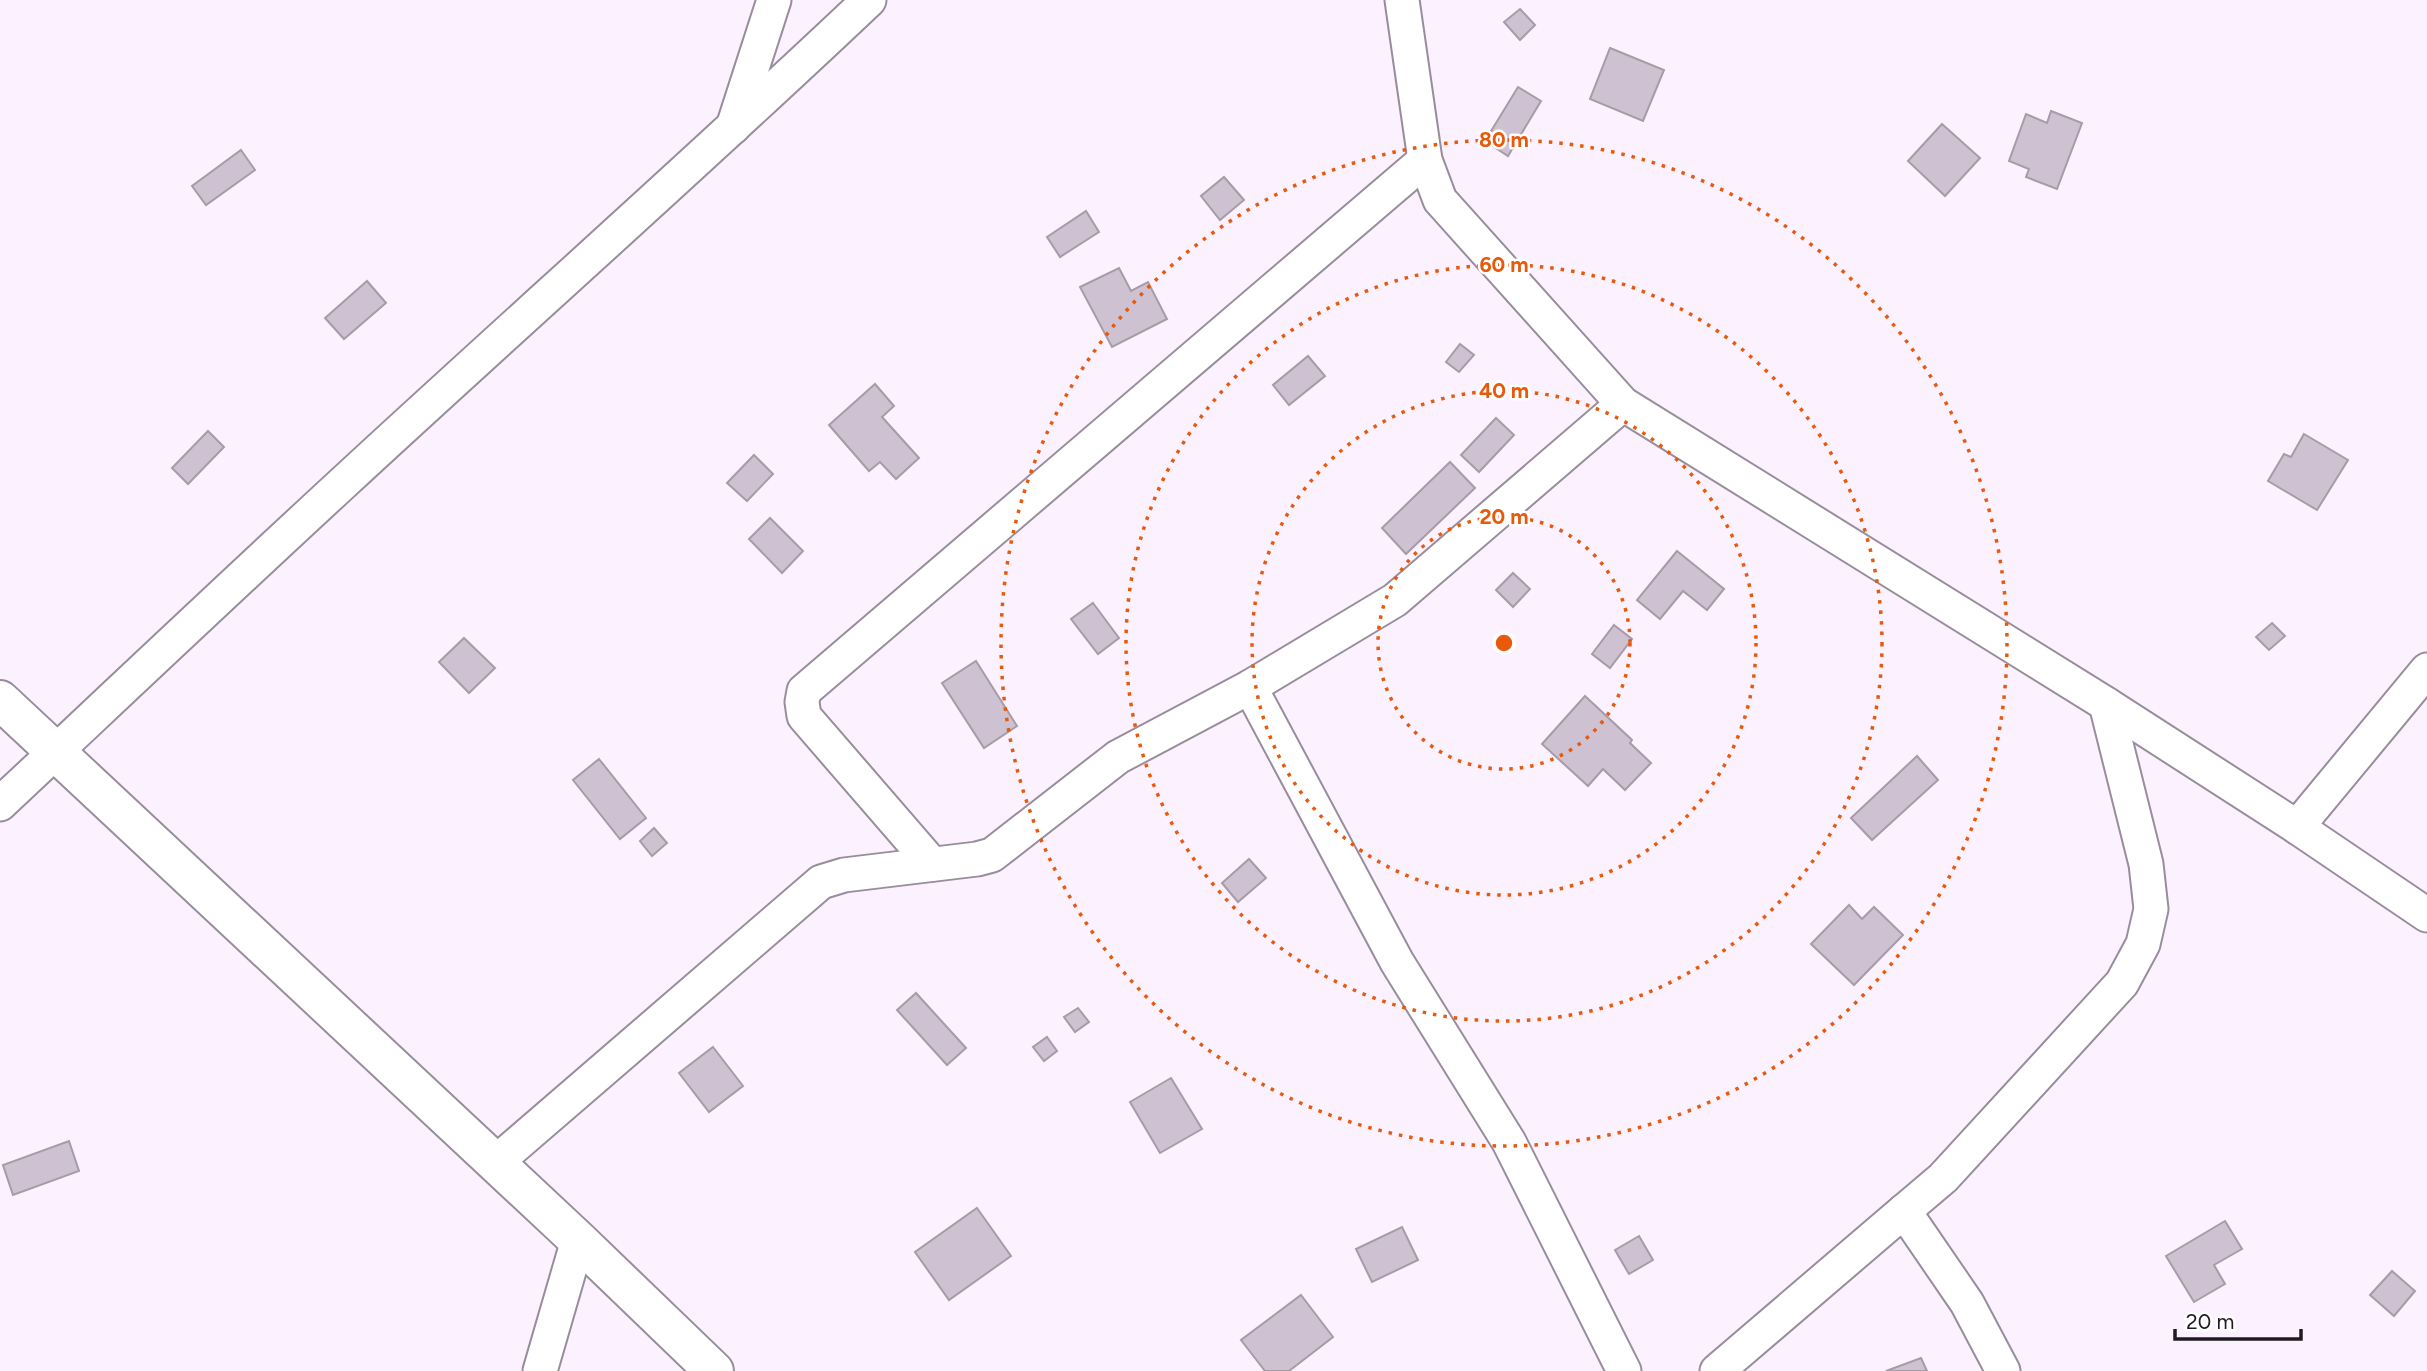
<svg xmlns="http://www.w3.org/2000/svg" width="2427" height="1371" font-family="Figtree,sans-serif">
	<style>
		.building { fill: #cec2d2; stroke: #a79baa; stroke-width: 2 }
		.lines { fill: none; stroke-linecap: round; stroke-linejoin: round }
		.street-casing { stroke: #988d9c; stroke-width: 37 }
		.secondary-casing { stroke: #988d9c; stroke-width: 42 }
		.street { stroke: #fff; stroke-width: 33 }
		.secondary { stroke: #fff; stroke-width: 38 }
		.ring { fill: none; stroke: #e8590c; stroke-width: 3.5; stroke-dasharray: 3.5 7 }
		.centre { fill: #e8590c; stroke: #fff; stroke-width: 3.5 }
		.ring-label { font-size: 21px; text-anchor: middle; font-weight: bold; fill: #e8590c; stroke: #fff; stroke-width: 5; stroke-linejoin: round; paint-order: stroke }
	</style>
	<rect width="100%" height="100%" fill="#fbf1ff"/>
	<g class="building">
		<path d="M1520,9L1535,25L1520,40L1504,22Z"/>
		<path d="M1610,48L1664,70L1643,121L1590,99Z"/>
		<path d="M1518,87L1541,101L1508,156L1485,141Z"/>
		<path d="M2051,111L2082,123L2057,189L2026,177L2029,169L2009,161L2026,114L2047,123Z"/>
		<path d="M1942,124L1980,158L1945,196L1908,161Z"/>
		<path d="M241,150L255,170L206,205L192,186Z"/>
		<path d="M1224,177L1244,200L1220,220L1201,196Z"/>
		<path d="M1086,211L1099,232L1060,257L1047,237Z"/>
		<path d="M1119,268L1131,291L1148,282L1167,319L1112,347L1080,287Z"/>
		<path d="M367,281L386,303L344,339L325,318Z"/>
		<path d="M1460,344L1474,355L1459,372L1446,362Z"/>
		<path d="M1308,356L1325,376L1289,405L1273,385Z"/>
		<path d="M875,384L894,406L882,417L919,458L896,479L880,462L869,471L829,425Z"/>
		<path d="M1496,418L1514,435L1479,472L1461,455Z"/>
		<path d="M208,431L224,447L188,484L172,468Z"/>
		<path d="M2304,434L2348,460L2317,510L2268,481L2284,454L2291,457Z"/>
		<path d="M754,455L773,474L747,501L727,483Z"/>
		<path d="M1450,462L1475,488L1406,554L1382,528Z"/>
		<path d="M770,518L803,551L782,573L749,539Z"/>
		<path d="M1677,551L1724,589L1707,610L1683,591L1660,619L1637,600Z"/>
		<path d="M1513,573L1530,589L1513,607L1496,590Z"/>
		<path d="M1093,603L1119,638L1098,654L1071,619Z"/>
		<path d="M2272,623L2285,636L2269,650L2256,637Z"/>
		<path d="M1614,625L1632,639L1610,668L1592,654Z"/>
		<path d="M464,638L495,668L469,693L439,662Z"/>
		<path d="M976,661L1017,726L984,748L942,683Z"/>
		<path d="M1585,696L1632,740L1630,743L1651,763L1625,790L1603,769L1588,786L1542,744Z"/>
		<path d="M1917,756L1938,780L1872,840L1851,818Z"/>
		<path d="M599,759L646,818L620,839L573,780Z"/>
		<path d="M654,828L667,843L652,856L640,841Z"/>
		<path d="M1249,859L1266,878L1238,902L1222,883Z"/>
		<path d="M1849,905L1862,919L1874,907L1903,935L1854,985L1811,944Z"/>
		<path d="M916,993L966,1048L947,1065L897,1010Z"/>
		<path d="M1078,1008L1089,1022L1075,1032L1064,1017Z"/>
		<path d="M1047,1037L1057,1051L1044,1061L1033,1047Z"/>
		<path d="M713,1047L743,1086L709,1112L679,1073Z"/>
		<path d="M1171,1078L1202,1129L1160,1153L1130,1102Z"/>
		<path d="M69,1141L79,1171L13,1195L3,1165Z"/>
		<path d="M977,1208L1011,1256L949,1300L915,1252Z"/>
		<path d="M2225,1221L2242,1249L2214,1265L2225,1284L2194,1302L2166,1256Z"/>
		<path d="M1402,1227L1418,1260L1372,1282L1356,1249Z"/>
		<path d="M1639,1236L1653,1260L1629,1274L1615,1250Z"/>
		<path d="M2392,1271L2415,1291L2394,1316L2370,1295Z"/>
		<path d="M1301,1295L1333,1337L1289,1371H1265L1241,1340Z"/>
		<path d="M1921,1358L1927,1371H1886Z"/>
	</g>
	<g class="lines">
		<defs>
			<g id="street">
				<path d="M1402,0L1425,160L1440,200L1623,404L2106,704L2297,827L2427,915"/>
				<path d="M733,127L774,0"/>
				<path d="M1250,687L1397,962L1509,1142L1624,1371"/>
				<path d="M0,804C114,697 228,589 343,483C518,321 696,164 869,0"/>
				<path d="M2297,827L2427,670"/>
				<path d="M932,864L804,716L802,702L804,691L1425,160"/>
				<path d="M494,1164L821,882L844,875L977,859L992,855L1118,757L1250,687L1395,600L1623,404"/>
				<path d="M540,1371L578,1240"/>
				<path d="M1717,1371L1904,1211"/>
				<path d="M2003,1371L1967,1303L1904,1211L1943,1178L2122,983L2143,944L2151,909L2146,864L2106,704"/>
			</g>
			<path id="secondary" d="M0,700L578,1240L714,1371"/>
		</defs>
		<use href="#street" class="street-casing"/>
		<use href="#secondary" class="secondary-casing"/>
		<use href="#street" class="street"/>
		<use href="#secondary" class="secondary"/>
	</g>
	<g class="ring">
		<circle cx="1504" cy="643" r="126"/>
		<circle cx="1504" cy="643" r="252"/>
		<circle cx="1504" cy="643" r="378"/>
		<circle cx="1504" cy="643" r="503"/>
	</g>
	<circle cx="1504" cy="643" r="10" class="centre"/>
	<g class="ring-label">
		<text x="1504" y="147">80 m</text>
		<text x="1504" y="272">60 m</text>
		<text x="1504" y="398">40 m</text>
		<text x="1504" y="524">20 m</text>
	</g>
	<path d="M2175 1329v10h126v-10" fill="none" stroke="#201b21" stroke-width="3.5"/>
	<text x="2186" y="1329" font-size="21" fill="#201b21" stroke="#ffffff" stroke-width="5" paint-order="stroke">20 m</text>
</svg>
